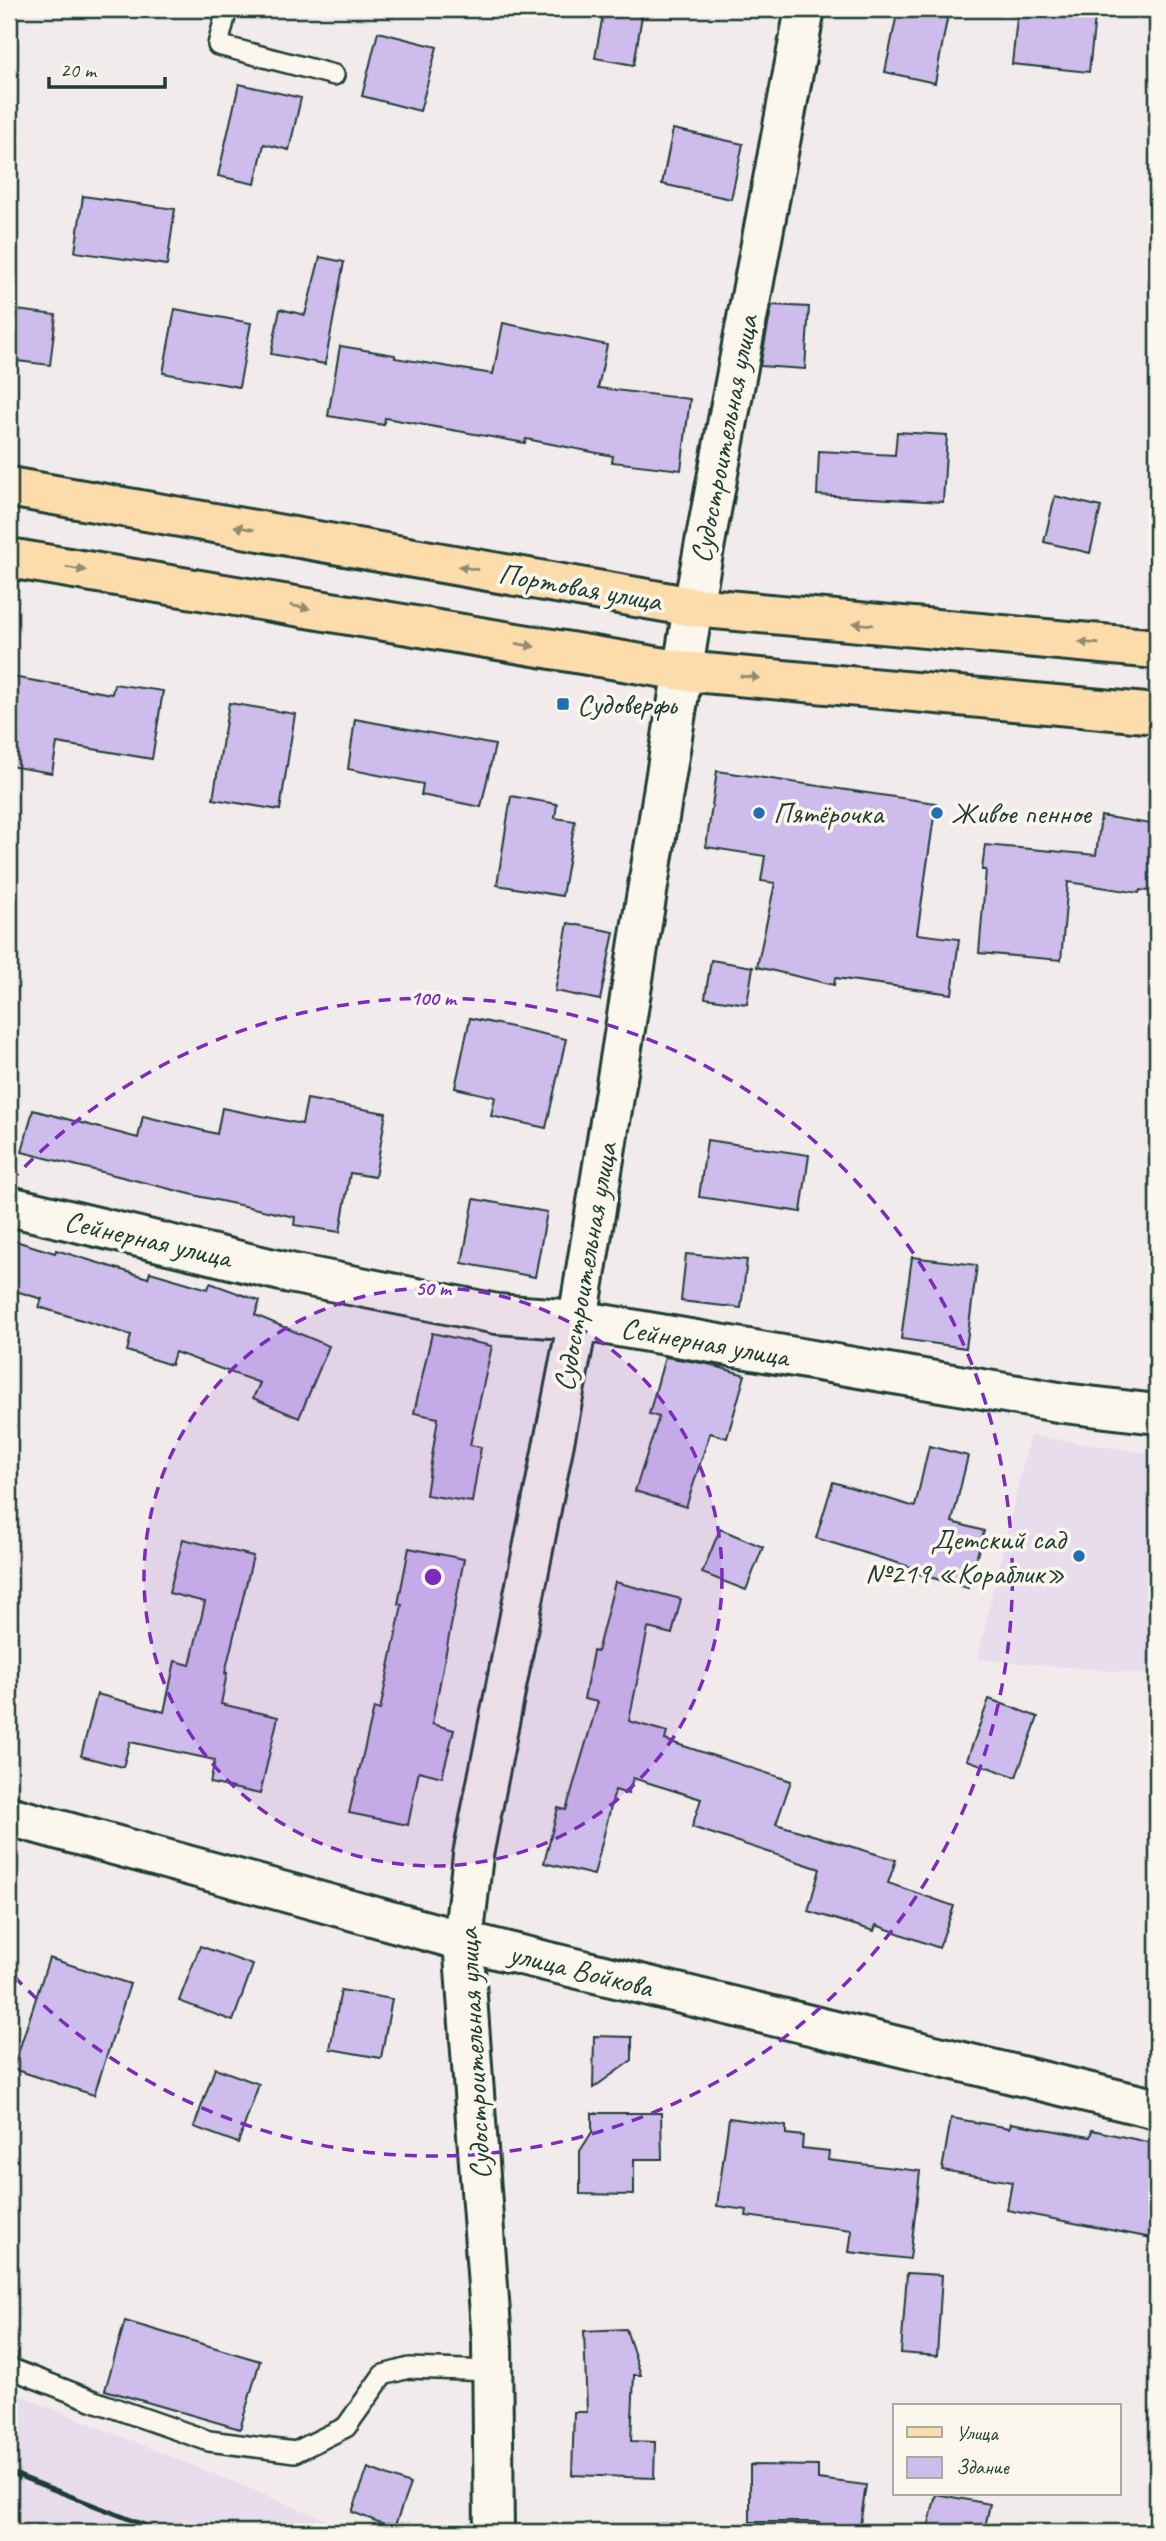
<svg xmlns="http://www.w3.org/2000/svg" width="1166" height="2541" font-family="Caveat,sans-serif">
	<style>
		.built { fill: #e7ddec }
		.building { fill: #cebced; stroke: #1f3d34; stroke-width: 2 }
		.lines { fill: none; stroke-linecap: round; stroke-linejoin: round }
		.service-casing { stroke: #1f3d34; stroke-width: 24 }
		.minor-casing { stroke: #1f3d34; stroke-width: 44 }
		.primary-casing { stroke: #1f3d34; stroke-width: 44 }
		.service { stroke: #fbf7ec; stroke-width: 19 }
		.minor { stroke: #fbf7ec; stroke-width: 38 }
		.primary { stroke: #fddcac; stroke-width: 38 }
		.rail { stroke: #1f3d34; stroke-width: 5 }
		.oneway { fill: #8e8c70 }
		.ring { fill: none; stroke: #7b2cbf; stroke-width: 3.5; stroke-dasharray: 12 9 }
		.poi-dot { fill: #1f6fb2; stroke: #fbf7ec; stroke-width: 2.5 }
		.labels { text-anchor: middle; stroke-width: 7; stroke-linejoin: round; paint-order: stroke }
		.street-label { font-size: 30px; fill: #1f3d34; stroke: #fbf7ec }
		.poi-label { font-size: 30px; fill: #1f3d34; stroke: #fbf7ec; text-anchor: start }
		.centre { fill: #7b2cbf; stroke: #fbf7ec; stroke-width: 3.5 }
		.ring-label { font-size: 21px; text-anchor: middle; font-weight: bold; fill: #7b2cbf; stroke: #fbf7ec; stroke-width: 7; stroke-linejoin: round; paint-order: stroke }
	</style>
	<rect width="100%" height="100%" fill="#f2ebec"/>
	<filter id="ink" filterUnits="userSpaceOnUse"><feTurbulence type="fractalNoise" baseFrequency=".0143" numOctaves="2"/><feDisplacementMap in="SourceGraphic" scale="14" xChannelSelector="R" yChannelSelector="G"/><feConvolveMatrix kernelMatrix="1 2 1 2 8 2 1 2 1" color-interpolation-filters="sRGB"/></filter>
	<g filter="url(#ink)">
		<g class="built">
			<path d="M1030,1436L1157,1454V1675L977,1659Z"/>
			<path d="M9,2391L337,2524L364,2532H9Z"/>
		</g>
		<g class="building">
			<path d="M604,9H643L634,65L595,58Z"/>
			<path d="M898,9H949L935,83L885,72Z"/>
			<path d="M1018,9L1095,17L1089,72L1012,64Z"/>
			<path d="M378,32L437,47L420,111L362,96Z"/>
			<path d="M239,84L301,98L289,150L264,144L255,184L218,176Z"/>
			<path d="M673,129L743,144L731,199L662,184Z"/>
			<path d="M83,196L175,209L167,265L75,252Z"/>
			<path d="M320,257L344,262L325,364L271,354L280,309L305,315Z"/>
			<path d="M772,305L809,307L805,369L760,366Z"/>
			<path d="M9,309L56,315L50,365L9,360Z"/>
			<path d="M175,309L251,323L239,387L163,373Z"/>
			<path d="M503,323L607,345L598,388L690,399L681,470L612,462L613,456L526,439L525,443L385,418L384,425L328,416L340,346L395,355V358L493,374Z"/>
			<path d="M897,432L947,435L943,502L817,495L819,451L895,455Z"/>
			<path d="M1055,496L1101,507L1090,553L1044,542Z"/>
			<path d="M12,677L112,694L114,684L163,691L152,759L57,743L52,773L9,766V698Z"/>
			<path d="M229,703L295,714L280,810L213,799Z"/>
			<path d="M355,719L495,745L481,807L421,795L423,784L348,769Z"/>
			<path d="M717,771L936,803L917,934L959,939L952,994L835,978L834,985L757,967L775,883L761,881L765,856L706,847Z"/>
			<path d="M511,796L557,804L555,818L575,821L562,896L497,885Z"/>
			<path d="M1101,816L1157,825V892L1140,890L1139,893L1068,882L1061,960L979,953L986,870H982L985,845L1096,855Z"/>
			<path d="M568,923L614,932L600,1000L555,991Z"/>
			<path d="M711,960L753,967L747,1004L705,998Z"/>
			<path d="M470,1018L566,1039L546,1128L491,1116L495,1097L455,1088Z"/>
			<path d="M307,1099L386,1113L375,1177L350,1173L340,1232L294,1225L295,1217L202,1197L22,1152L33,1110L138,1138L143,1116L217,1134L222,1108L302,1124Z"/>
			<path d="M707,1140L809,1155L801,1212L699,1197Z"/>
			<path d="M474,1199L547,1212L535,1277L462,1263Z"/>
			<path d="M9,1239L55,1253L56,1250L148,1278L150,1272L208,1289L210,1283L260,1301L255,1315L329,1346L299,1418L253,1398L260,1383L175,1352L171,1365L127,1351L131,1335L39,1307L42,1299L9,1289Z"/>
			<path d="M686,1254L747,1260L741,1308L681,1301Z"/>
			<path d="M912,1257L977,1265L966,1348L901,1339Z"/>
			<path d="M432,1333L492,1346L470,1445L481,1447L472,1502L426,1495L438,1418L414,1413Z"/>
			<path d="M665,1357L708,1364L745,1375L727,1438L710,1433L686,1507L635,1491L659,1417L649,1414Z"/>
			<path d="M929,1446L968,1456L952,1522L984,1531L968,1588L912,1572L914,1568L816,1538L833,1482L915,1507Z"/>
			<path d="M720,1529L763,1547L746,1590L702,1573Z"/>
			<path d="M183,1539L253,1556L225,1673H227L221,1704L278,1717L260,1794L210,1783L215,1760L130,1742L123,1767L81,1756L97,1694L164,1712L175,1661L190,1665L205,1602L169,1593Z"/>
			<path d="M409,1548L464,1559L432,1724L454,1730L442,1777L419,1771L408,1825L349,1813L374,1708L380,1710L402,1605L398,1604Z"/>
			<path d="M615,1582L681,1599L672,1634L648,1628L629,1721L667,1732L665,1740L791,1781L776,1824L896,1860L888,1883L954,1906L939,1948L876,1925L874,1931L808,1911L820,1869L692,1827L701,1799L633,1778L628,1794L615,1790L594,1875L544,1863L558,1808L566,1810L598,1702L584,1699L593,1651L597,1652Z"/>
			<path d="M989,1699L1038,1717L1016,1777L967,1760Z"/>
			<path d="M200,1946L253,1965L233,2021L179,2001Z"/>
			<path d="M49,1958L130,1984L94,2095L13,2069Z"/>
			<path d="M341,1990L392,1999L381,2058L330,2049Z"/>
			<path d="M594,2036L632,2037V2060L593,2088Z"/>
			<path d="M215,2068L259,2084L238,2143L194,2127Z"/>
			<path d="M592,2113H661L662,2159H634V2195L580,2194V2151L592,2132Z"/>
			<path d="M729,2118L786,2126V2134L803,2136L802,2148L829,2151L828,2160L920,2171L910,2259L849,2252L852,2230L746,2216L747,2210L717,2206Z"/>
			<path d="M951,2118L1010,2128L1011,2123L1090,2137L1092,2130L1157,2144V2239L1007,2210L1012,2182L942,2170Z"/>
			<path d="M907,2273L942,2275L937,2356L901,2353Z"/>
			<path d="M125,2321L260,2361L240,2429L105,2390Z"/>
			<path d="M626,2329L641,2375H634L631,2441L655,2442L654,2478L572,2475L574,2412H587L584,2331Z"/>
			<path d="M750,2465L818,2466V2479L866,2485L859,2532L818,2529L819,2522H750Z"/>
			<path d="M368,2468L410,2484L394,2528L352,2512Z"/>
			<path d="M936,2494L990,2504L984,2532H927Z"/>
		</g>
		<g class="lines">
			<defs>
				<g id="service">
					<path d="M227,9L218,45L334,75"/>
					<path d="M9,2368L94,2401L209,2441L295,2452L346,2427L383,2375L409,2368L492,2371"/>
				</g>
				<g id="minor">
					<path d="M9,1206L290,1273L497,1314L578,1320L1064,1403L1157,1414"/>
					<path d="M9,1816L463,1941L1157,2109"/>
					<path d="M494,2532L492,2342L463,1941L473,1855L578,1320L693,607L805,9"/>
				</g>
				<g id="primary">
					<path d="M9,487L693,607L1157,649"/>
					<path d="M9,558L683,671L1157,714"/>
				</g>
			</defs>
			<use href="#service" class="service-casing"/>
			<use href="#minor" class="minor-casing"/>
			<use href="#primary" class="primary-casing"/>
			<use href="#service" class="service"/>
			<use href="#minor" class="minor"/>
			<use href="#primary" class="primary"/>
			<path class="rail" d="M9,2472L162,2532"/>
		</g>
		<defs><path id="oneway-solid" d="M-6-.8H1V-3.2L6.5 0L1 3.2V.8H-6Z" transform="scale(1.75)"/></defs>
		<g class="oneway">
			<use href="#oneway-solid" transform="translate(244 528) rotate(-170)"/>
			<use href="#oneway-solid" transform="translate(468 568) rotate(-170)"/>
			<use href="#oneway-solid" transform="translate(76 569) rotate(10)"/>
			<use href="#oneway-solid" transform="translate(300 607) rotate(10)"/>
			<use href="#oneway-solid" transform="translate(863 624) rotate(-175)"/>
			<use href="#oneway-solid" transform="translate(1089 643) rotate(-175)"/>
			<use href="#oneway-solid" transform="translate(525 645) rotate(10)"/>
			<use href="#oneway-solid" transform="translate(750 677) rotate(5)"/>
		</g>
	</g>
	<circle cx="433" cy="1577" r="289" fill="#7b2cbf" fill-opacity=".12"/>
	<g class="ring">
		<circle cx="433" cy="1577" r="289"/>
		<path d="M10 1182A579 579 0 1 1 10 1972"/>
	</g>
	<g class="poi-dot">
		<rect x="556" y="697" width="14" height="14" rx="3.5"/>
		<circle cx="759" cy="813" r="7"/>
		<circle cx="937" cy="813" r="7"/>
		<circle cx="1079" cy="1556" r="7"/>
	</g>
	<g class="labels">
		<g class="street-label">
			<text transform="translate(724 439) rotate(-79)" y="10">Судостроительная улица</text>
			<text transform="translate(580 587) rotate(10)" y="10">Портовая улица</text>
			<text transform="translate(148 1239) rotate(13)" y="10">Сейнерная улица</text>
			<text transform="translate(585 1267) rotate(-80)" y="10">Судостроительная улица</text>
			<text transform="translate(705 1342) rotate(10)" y="10">Сейнерная улица</text>
			<text transform="translate(581 1970) rotate(14)" y="10">улица Войкова</text>
			<text transform="translate(474 2054) rotate(-93)" y="10">Судостроительная улица</text>
		</g>
		<g class="poi-label">
			<text x="577" y="714">Судоверфь</text>
			<text x="773" y="823">Пятёрочка</text>
			<text x="951" y="823">Живое пенное</text>
			<text x="1065" y="1549" text-anchor="end">Детский сад<tspan x="1065" dy="34">№219 «Кораблик»</tspan></text>
		</g>
	</g>
	<circle cx="433" cy="1577" r="10" class="centre"/>
	<g class="ring-label">
		<text x="433" y="1005">100 m</text>
		<text x="433" y="1295">50 m</text>
	</g>
	<rect width="1166" height="2541" fill="none" stroke="#fbf7ec" stroke-width="35"/>
	<rect x="18" y="18" width="1131" height="2506" fill="none" stroke="#1f3d34" stroke-width="2.5" filter="url(#ink)"/>
	<rect x="893" y="2404" width="228" height="91" fill="#fbf7ec" stroke="#a3ada2" stroke-width="2"/>
	<rect x="907" y="2427" width="35" height="10" fill="#fddcac" stroke="#a3ada2" stroke-width="2"/>
	<text x="956" y="2440" font-size="21" fill="#1f3d34">Улица</text>
	<rect x="907" y="2457" width="35" height="21" fill="#cebced" stroke="#a3ada2" stroke-width="2"/>
	<text x="956" y="2474" font-size="21" fill="#1f3d34">Здание</text>
	<path d="M49 77v10h116v-10" fill="none" stroke="#1f3d34" stroke-width="3.5"/>
	<text x="60" y="77" font-size="21" fill="#1f3d34" stroke="#fbf7ec" stroke-width="5" paint-order="stroke">20 m</text>
</svg>
